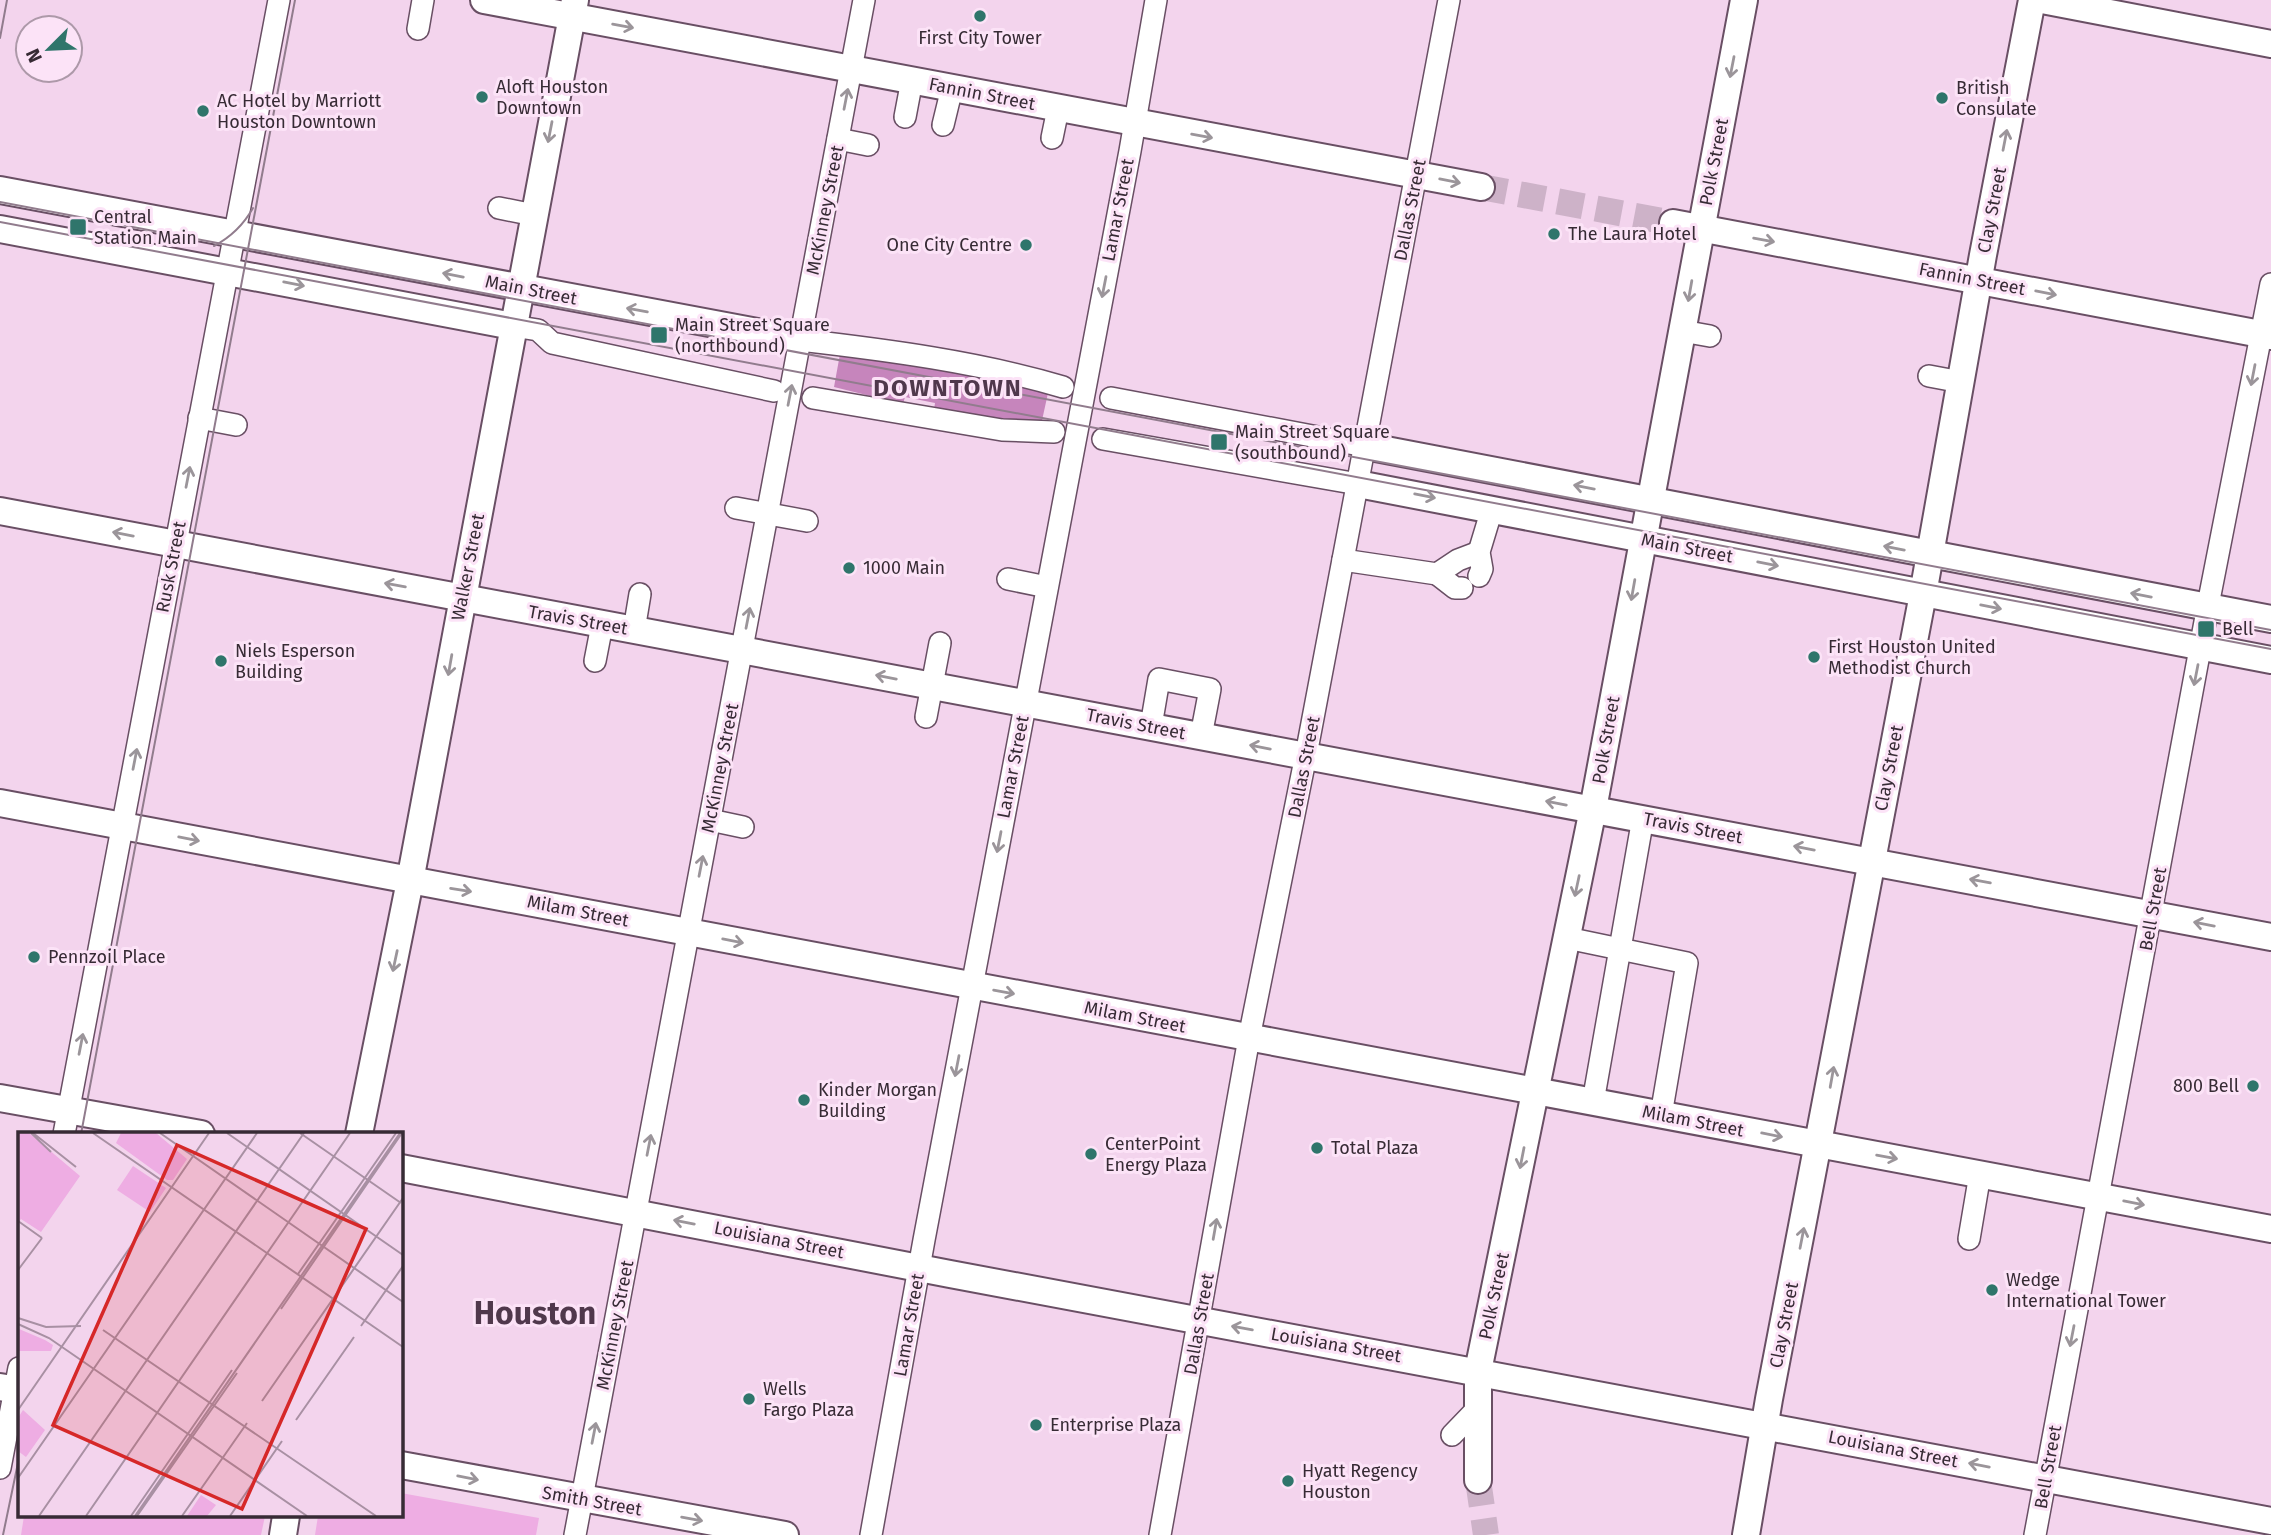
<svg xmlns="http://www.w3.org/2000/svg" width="2271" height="1535" font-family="'Fira Sans',sans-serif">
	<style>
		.green { fill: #eeade3 }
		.water { fill: #c685bc }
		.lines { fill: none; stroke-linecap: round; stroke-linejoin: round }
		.major-tunnel { stroke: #cdb2c8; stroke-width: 26; stroke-dasharray: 26 13; stroke-linecap: butt }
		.minor-casing { stroke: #694f64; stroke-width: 24 }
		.major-casing { stroke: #694f64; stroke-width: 30 }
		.minor { stroke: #fff; stroke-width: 21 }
		.major { stroke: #fff; stroke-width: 26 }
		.tram { stroke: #917c8d; stroke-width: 2 }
		.oneway { stroke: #9b959a }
		.poi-dot { fill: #2f756b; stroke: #fce3f7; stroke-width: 2.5 }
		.labels { text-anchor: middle; stroke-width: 6; stroke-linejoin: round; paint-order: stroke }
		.poi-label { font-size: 18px; fill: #372b35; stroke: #fce3f7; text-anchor: start }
		.street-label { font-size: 18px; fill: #372b35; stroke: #fce3f7 }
		.district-label { font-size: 24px; font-weight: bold; letter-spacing: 2px; fill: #50384c; stroke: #fce3f7 }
		.town-label { font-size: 32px; font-weight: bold; fill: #50384c; stroke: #fce3f7 }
		.inset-road { fill: none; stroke: #a890a3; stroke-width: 2 }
		.view { fill: #d62828; fill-opacity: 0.15; stroke: #d62828; stroke-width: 3.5 }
		.inset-edge { fill: none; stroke: #372b35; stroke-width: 3.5 }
	</style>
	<rect width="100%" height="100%" fill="#f3d4ed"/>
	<g class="green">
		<path d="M401,1493L539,1518L536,1535H315L318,1516H401Z"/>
		<path d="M24,1516H265L261,1535H21Z"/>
	</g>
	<path class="water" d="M840,354L921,365L1048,393L1041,425L934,410L935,403L905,397L903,404L834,387Z"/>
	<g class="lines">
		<g class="major-tunnel">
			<path d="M1481,187L1673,223"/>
			<path d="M1478,1480L1486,1535"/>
		</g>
		<defs>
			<g id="minor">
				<path d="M418,29L423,0"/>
				<path d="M905,117L912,80"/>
				<path d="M943,125L952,88"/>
				<path d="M1052,138L1058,109"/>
				<path d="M838,139L868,145"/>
				<path d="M499,208L534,215"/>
				<path d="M513,326L538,330L552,343L774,391"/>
				<path d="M1682,331L1710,336"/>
				<path d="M800,340C887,350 979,362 1063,387"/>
				<path d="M1929,376L1961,382"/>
				<path d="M813,398L1002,430L1054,432"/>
				<path d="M1111,398L1365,446"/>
				<path d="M199,418L236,425"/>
				<path d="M1103,439L1358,484"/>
				<path d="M736,508L807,521"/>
				<path d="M1343,560L1437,574L1458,560L1479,552"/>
				<path d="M1437,574L1455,588H1462"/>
				<path d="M1479,576L1482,569L1479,552L1492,509"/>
				<path d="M1008,579L1047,587"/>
				<path d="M634,630L640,594"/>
				<path d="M595,661L602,625"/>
				<path d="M926,717L940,643"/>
				<path d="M1151,726L1159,679L1210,689L1201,736"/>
				<path d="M710,820L743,827"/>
				<path d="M1567,938L1687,963L1661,1115"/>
				<path d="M1593,1102L1643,818"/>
				<path d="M64,1134L279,0"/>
				<path d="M1969,1239L1980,1174"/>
				<path d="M1452,1435L1478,1408"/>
				<path d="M0,1468L19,1368"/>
				<path d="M575,1535L864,0"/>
				<path d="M871,1535L924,1240L1130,151L1156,0"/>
				<path d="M1160,1535L1249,1038L1306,755L1449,0"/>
				<path d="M2035,1535L2210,595L2271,284"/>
			</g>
			<g id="major">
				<path d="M484,0L1481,187"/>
				<path d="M2042,0L2271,44"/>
				<path d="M0,190L800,340"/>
				<path d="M1673,223L2271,336"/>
				<path d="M0,229L513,326"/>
				<path d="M1365,446L2271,619"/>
				<path d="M1358,484L2271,660"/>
				<path d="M0,511L2271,937"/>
				<path d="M0,803L2271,1229"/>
				<path d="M0,1098L201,1134"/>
				<path d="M359,1134L410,881L575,0"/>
				<path d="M401,1168L950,1274L2271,1521"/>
				<path d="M0,1387L19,1390"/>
				<path d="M401,1465L785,1535"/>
				<path d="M1478,1480V1371L1593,809L1744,0"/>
				<path d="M283,1535L286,1516"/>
				<path d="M1746,1535L1769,1399L1923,594L1983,255L2032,0"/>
			</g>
		</defs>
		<use href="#minor" class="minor-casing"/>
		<use href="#major" class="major-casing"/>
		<use href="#minor" class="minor"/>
		<use href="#major" class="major"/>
		<g class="tram">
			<path d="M0,38L7,0"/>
			<path d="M0,202L2271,630"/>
			<path d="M0,222L2271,649"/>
			<path d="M214,246C231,237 244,224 253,208"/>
			<path d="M81,1134L295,0"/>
			<path d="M3,1535L19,1458"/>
		</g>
	</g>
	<defs><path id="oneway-shaft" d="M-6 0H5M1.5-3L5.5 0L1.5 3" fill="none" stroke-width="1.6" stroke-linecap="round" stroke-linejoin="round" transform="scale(1.75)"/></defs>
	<g class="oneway">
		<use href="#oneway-shaft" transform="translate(623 26) rotate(10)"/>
		<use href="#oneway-shaft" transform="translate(1732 67) rotate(101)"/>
		<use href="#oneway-shaft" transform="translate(846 99) rotate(-79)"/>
		<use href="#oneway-shaft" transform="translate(550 132) rotate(101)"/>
		<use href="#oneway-shaft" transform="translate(1202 136) rotate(10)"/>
		<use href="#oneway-shaft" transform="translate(2005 140) rotate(-79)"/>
		<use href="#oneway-shaft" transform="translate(1450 181) rotate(11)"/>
		<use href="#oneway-shaft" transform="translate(1764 240) rotate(10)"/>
		<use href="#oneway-shaft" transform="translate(453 275) rotate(-169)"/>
		<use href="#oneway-shaft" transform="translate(294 284) rotate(11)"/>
		<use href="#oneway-shaft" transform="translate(1104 287) rotate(101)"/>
		<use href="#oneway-shaft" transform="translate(1690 291) rotate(100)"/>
		<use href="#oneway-shaft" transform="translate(2046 293) rotate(11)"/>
		<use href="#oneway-shaft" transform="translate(637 310) rotate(-170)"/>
		<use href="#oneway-shaft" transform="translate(2253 375) rotate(101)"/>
		<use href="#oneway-shaft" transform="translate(790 395) rotate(-79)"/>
		<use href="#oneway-shaft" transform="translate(188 477) rotate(-79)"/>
		<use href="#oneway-shaft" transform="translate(1584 487) rotate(-169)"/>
		<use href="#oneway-shaft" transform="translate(1425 496) rotate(11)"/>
		<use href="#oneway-shaft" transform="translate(123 534) rotate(-169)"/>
		<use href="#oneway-shaft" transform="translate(1894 548) rotate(-169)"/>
		<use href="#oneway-shaft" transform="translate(1768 564) rotate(11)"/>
		<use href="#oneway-shaft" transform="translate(395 585) rotate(-170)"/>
		<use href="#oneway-shaft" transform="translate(1633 590) rotate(100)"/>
		<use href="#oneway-shaft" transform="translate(2141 595) rotate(-169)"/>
		<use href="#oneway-shaft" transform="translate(1991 607) rotate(11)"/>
		<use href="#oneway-shaft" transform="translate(748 618) rotate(-79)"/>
		<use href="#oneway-shaft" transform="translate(450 665) rotate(100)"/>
		<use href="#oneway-shaft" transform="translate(2196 675) rotate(101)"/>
		<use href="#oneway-shaft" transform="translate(886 677) rotate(-169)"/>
		<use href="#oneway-shaft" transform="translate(1260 747) rotate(-169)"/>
		<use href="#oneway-shaft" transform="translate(135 759) rotate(-79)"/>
		<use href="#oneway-shaft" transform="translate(1556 803) rotate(-169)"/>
		<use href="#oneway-shaft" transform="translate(189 839) rotate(11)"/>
		<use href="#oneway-shaft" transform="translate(999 842) rotate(101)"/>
		<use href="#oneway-shaft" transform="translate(1804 848) rotate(-169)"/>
		<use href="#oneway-shaft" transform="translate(701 866) rotate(-79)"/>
		<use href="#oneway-shaft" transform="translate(1980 881) rotate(-170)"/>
		<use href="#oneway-shaft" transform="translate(1577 886) rotate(102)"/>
		<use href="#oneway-shaft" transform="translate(461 890) rotate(9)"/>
		<use href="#oneway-shaft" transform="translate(2204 924) rotate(-169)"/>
		<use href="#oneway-shaft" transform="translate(733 941) rotate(11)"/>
		<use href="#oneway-shaft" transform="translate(395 961) rotate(102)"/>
		<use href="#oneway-shaft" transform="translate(1004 992) rotate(10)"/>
		<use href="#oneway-shaft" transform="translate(81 1044) rotate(-79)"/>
		<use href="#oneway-shaft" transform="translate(957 1066) rotate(101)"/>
		<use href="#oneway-shaft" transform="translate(1832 1077) rotate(-80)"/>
		<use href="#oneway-shaft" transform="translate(1772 1135) rotate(11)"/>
		<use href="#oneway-shaft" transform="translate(649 1145) rotate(-79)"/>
		<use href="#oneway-shaft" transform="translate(1887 1157) rotate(10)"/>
		<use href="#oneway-shaft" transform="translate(1522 1158) rotate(101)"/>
		<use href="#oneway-shaft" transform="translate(2134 1203) rotate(11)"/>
		<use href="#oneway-shaft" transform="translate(684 1222) rotate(-169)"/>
		<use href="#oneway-shaft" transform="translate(1215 1229) rotate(-80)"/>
		<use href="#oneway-shaft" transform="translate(1802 1238) rotate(-79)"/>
		<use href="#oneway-shaft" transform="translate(1242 1328) rotate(-170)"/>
		<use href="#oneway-shaft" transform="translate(2072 1336) rotate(101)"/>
		<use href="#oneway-shaft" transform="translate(594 1433) rotate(-79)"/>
		<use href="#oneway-shaft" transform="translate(1979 1465) rotate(-169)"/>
		<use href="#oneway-shaft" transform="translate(468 1478) rotate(11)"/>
		<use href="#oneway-shaft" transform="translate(692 1519) rotate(10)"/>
	</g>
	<g class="poi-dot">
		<circle cx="980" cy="16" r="7"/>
		<circle cx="482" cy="97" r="7"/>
		<circle cx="1942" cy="98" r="7"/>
		<circle cx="203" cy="111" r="7"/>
		<rect x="69" y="218" width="18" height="18" rx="3.5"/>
		<circle cx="1554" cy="234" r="7"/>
		<circle cx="1026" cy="245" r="7"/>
		<rect x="650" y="326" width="18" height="18" rx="3.5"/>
		<rect x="1210" y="433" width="18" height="18" rx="3.5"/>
		<circle cx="849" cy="568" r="7"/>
		<rect x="2197" y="620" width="18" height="18" rx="3.5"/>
		<circle cx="1814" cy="657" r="7"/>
		<circle cx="221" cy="661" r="7"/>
		<circle cx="34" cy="957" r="7"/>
		<circle cx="2253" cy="1086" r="7"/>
		<circle cx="804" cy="1100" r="7"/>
		<circle cx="1317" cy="1148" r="7"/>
		<circle cx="1091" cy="1154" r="7"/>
		<circle cx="1992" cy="1290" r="7"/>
		<circle cx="749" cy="1399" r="7"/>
		<circle cx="1036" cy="1425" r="7"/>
		<circle cx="1288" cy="1481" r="7"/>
	</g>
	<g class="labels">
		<g class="poi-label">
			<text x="980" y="44" text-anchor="middle">First City Tower</text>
			<text x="496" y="93">Aloft Houston<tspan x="496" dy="21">Downtown</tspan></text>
			<text x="1956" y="94">British<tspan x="1956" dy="21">Consulate</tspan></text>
			<text x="217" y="107">AC Hotel by Marriott<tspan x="217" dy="21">Houston Downtown</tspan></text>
			<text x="94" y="223">Central<tspan x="94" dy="21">Station Main</tspan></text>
			<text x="1568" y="240">The Laura Hotel</text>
			<text x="1012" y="251" text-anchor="end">One City Centre</text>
			<text x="675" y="331">Main Street Square<tspan x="675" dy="21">(northbound)</tspan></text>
			<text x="1235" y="438">Main Street Square<tspan x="1235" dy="21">(southbound)</tspan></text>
			<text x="863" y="574">1000 Main</text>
			<text x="2222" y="635">Bell</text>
			<text x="1828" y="653">First Houston United<tspan x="1828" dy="21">Methodist Church</tspan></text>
			<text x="235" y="657">Niels Esperson<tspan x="235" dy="21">Building</tspan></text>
			<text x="48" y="963">Pennzoil Place</text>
			<text x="2239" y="1092" text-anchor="end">800 Bell</text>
			<text x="818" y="1096">Kinder Morgan<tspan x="818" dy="21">Building</tspan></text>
			<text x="1105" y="1150">CenterPoint<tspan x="1105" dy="21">Energy Plaza</tspan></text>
			<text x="1331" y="1154">Total Plaza</text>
			<text x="2006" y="1286">Wedge<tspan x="2006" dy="21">International Tower</tspan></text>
			<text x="763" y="1395">Wells<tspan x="763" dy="21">Fargo Plaza</tspan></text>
			<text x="1050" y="1431">Enterprise Plaza</text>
			<text x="1302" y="1477">Hyatt Regency<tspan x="1302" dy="21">Houston</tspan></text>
		</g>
		<g class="street-label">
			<text transform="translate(982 94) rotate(11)" y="6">Fannin Street</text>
			<text transform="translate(1714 162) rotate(-79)" y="6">Polk Street</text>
			<text transform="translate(825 210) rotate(-79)" y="6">McKinney Street</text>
			<text transform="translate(1118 210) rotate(-79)" y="6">Lamar Street</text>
			<text transform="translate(1410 210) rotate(-79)" y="6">Dallas Street</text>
			<text transform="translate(1992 210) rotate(-79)" y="6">Clay Street</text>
			<text transform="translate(1972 279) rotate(11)" y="6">Fannin Street</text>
			<text transform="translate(531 290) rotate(11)" y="6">Main Street</text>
			<text transform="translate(1687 548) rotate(11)" y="6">Main Street</text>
			<text transform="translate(171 567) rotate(-79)" y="6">Rusk Street</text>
			<text transform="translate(468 567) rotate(-79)" y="6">Walker Street</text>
			<text transform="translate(578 620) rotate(10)" y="6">Travis Street</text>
			<text transform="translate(1136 724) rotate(11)" y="6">Travis Street</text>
			<text transform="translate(1606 740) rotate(-80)" y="6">Polk Street</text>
			<text transform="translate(1013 767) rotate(-79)" y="6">Lamar Street</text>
			<text transform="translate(1304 767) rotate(-79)" y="6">Dallas Street</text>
			<text transform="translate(720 768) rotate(-79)" y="6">McKinney Street</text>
			<text transform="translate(1889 768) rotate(-79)" y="6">Clay Street</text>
			<text transform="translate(1693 828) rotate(11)" y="6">Travis Street</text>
			<text transform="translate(2153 909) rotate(-80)" y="6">Bell Street</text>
			<text transform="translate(578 911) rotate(11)" y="6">Milam Street</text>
			<text transform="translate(1135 1017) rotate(11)" y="6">Milam Street</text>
			<text transform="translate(1693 1121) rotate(11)" y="6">Milam Street</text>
			<text transform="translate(779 1240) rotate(11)" y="6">Louisiana Street</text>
			<text transform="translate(1494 1296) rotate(-78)" y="6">Polk Street</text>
			<text transform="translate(1199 1324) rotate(-80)" y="6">Dallas Street</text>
			<text transform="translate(615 1325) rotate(-79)" y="6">McKinney Street</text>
			<text transform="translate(909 1325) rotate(-80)" y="6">Lamar Street</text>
			<text transform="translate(1784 1325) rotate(-79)" y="6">Clay Street</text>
			<text transform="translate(1336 1345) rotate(10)" y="6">Louisiana Street</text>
			<text transform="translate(1893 1449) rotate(11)" y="6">Louisiana Street</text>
			<text transform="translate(2048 1467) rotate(-80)" y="6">Bell Street</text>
			<text transform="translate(592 1501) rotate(10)" y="6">Smith Street</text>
		</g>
		<g class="district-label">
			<text x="948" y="396">DOWNTOWN</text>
		</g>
		<g class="town-label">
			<text x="535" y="1324">Houston</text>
		</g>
	</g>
	<g transform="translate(18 1132)">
		<rect width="385" height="385" fill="#f3d4ed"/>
		<path d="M0,1H11L62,44L23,100L3,87L0,91ZM103,1H138L169,27L155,48H149L98,11ZM115,34L148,56L132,80L99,58ZM1,197L27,208L35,213L33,219H0ZM5,278L27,298L8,325L0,319V286ZM183,363L198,373L189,384H169Z" fill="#eeade3"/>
		<path class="inset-road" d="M13,1L33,20M15,1L58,35M75,1L385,215M142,1L385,170M209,1L385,123M282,1L383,71M0,89L24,106M0,138L24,106M280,142L378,1M263,177L384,1M0,186L28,195L63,194M0,192L31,206L289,384M343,194L385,134M85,198L358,384M244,269L385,66M0,278L191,1M278,288L336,205M0,346L239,1M21,384L286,1M68,384L332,1M113,384L214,238M117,384L382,1M119,384L219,241M164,384L229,291M212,384L264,309"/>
		<path class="view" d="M159,13L348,97L224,377L35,293Z"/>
		<rect width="385" height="385" class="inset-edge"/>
	</g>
	<g transform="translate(49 49) rotate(246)"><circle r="33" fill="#fce3f7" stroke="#ad99a9" stroke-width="2"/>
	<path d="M0-5L12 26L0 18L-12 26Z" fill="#2f756b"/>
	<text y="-10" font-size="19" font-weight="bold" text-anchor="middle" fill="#372b35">N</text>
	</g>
</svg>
